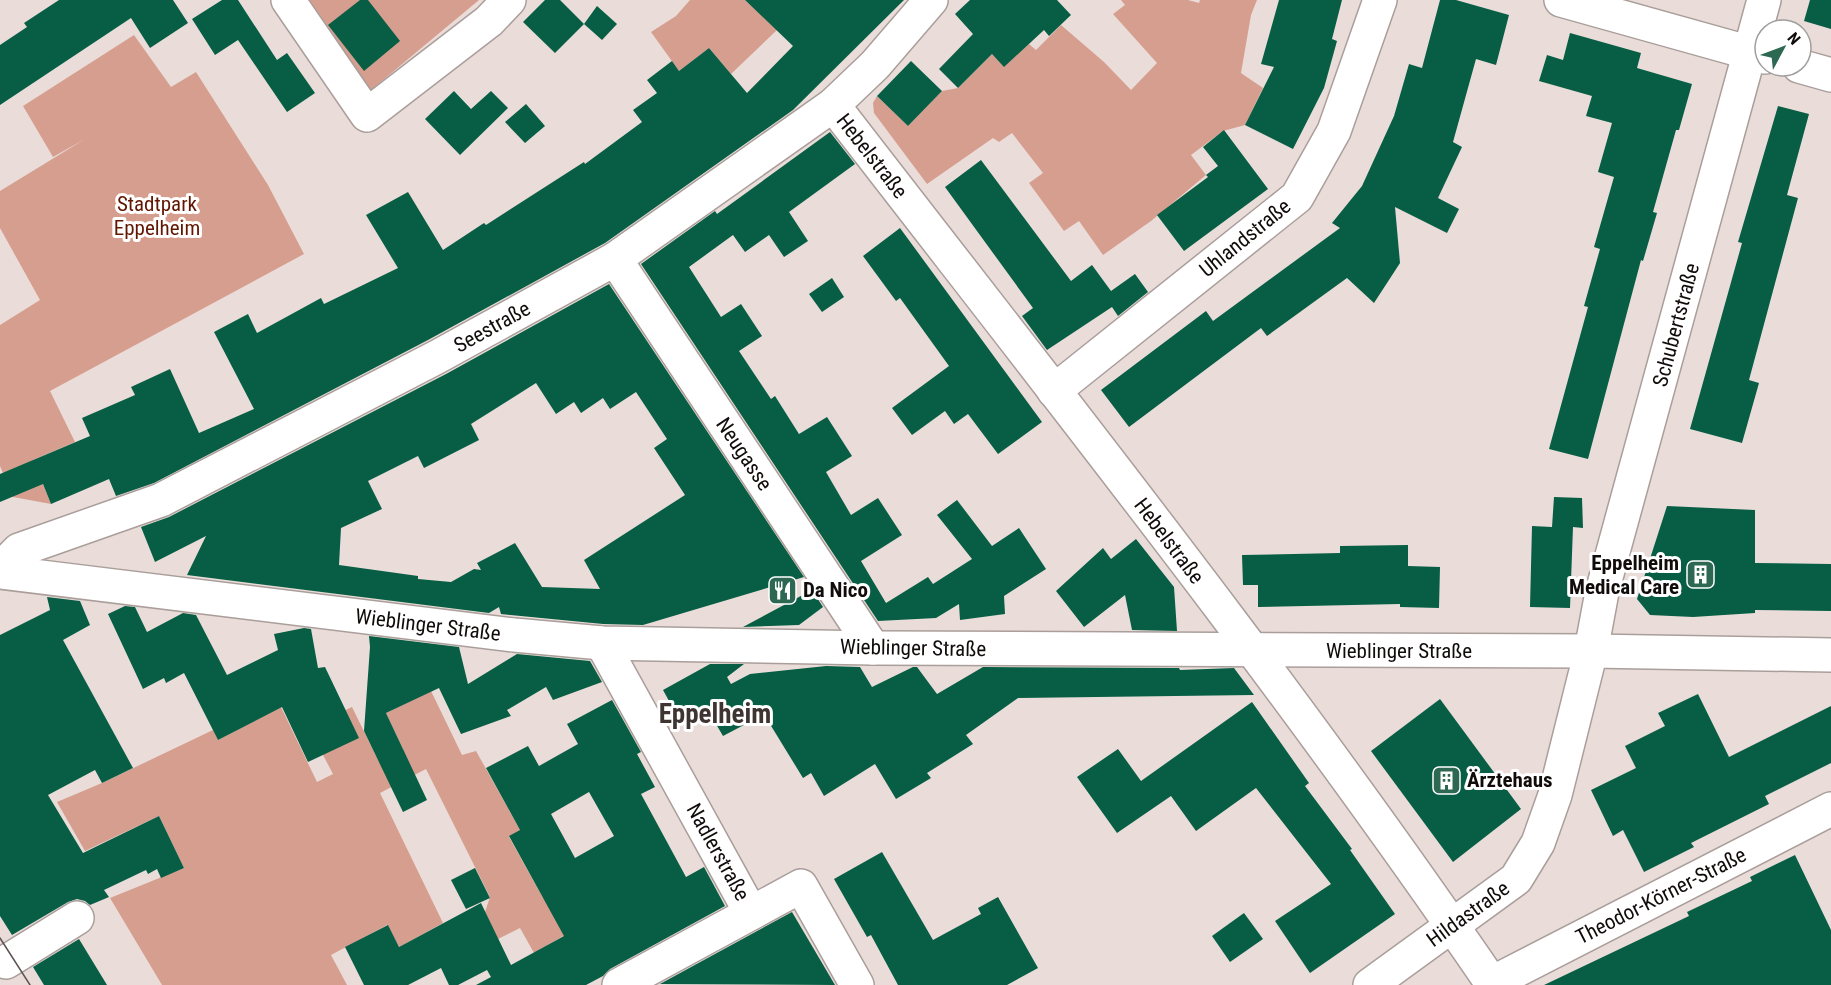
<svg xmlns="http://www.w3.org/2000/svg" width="1831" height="985" font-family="'Roboto Condensed',sans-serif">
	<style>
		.green { fill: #d69e8f }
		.building { fill: #075e44; fill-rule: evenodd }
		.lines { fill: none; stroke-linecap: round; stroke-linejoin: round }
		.minor-casing { stroke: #aa9e9b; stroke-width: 36 }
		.minor { stroke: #fff; stroke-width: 33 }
		.tram { stroke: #5c5452; stroke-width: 1.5 }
		.labels { text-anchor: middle; stroke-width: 6; stroke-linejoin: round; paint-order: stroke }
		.street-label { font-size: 21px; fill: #110c0b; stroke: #fff }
		.park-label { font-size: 21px; fill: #601601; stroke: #fff }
		.poi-label { font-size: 21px; font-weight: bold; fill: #110c0b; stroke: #fff; text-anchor: start }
		.district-label { font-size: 27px; font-weight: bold; fill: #3e3432; stroke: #fff }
	</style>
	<rect width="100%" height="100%" fill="#eaddd9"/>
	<g class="green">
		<path d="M297,0H479L371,90H362Z"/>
		<path d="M690,0H745L777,30L731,74L709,48L679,71L651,32L676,16Z"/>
		<path d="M1121,0H1188L1199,3L1200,0H1257L1251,15L1241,73L1263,88L1245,125L1223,131L1191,155L1206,175L1151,221L1103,255L1079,221L1064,231L1029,183L1043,173L1012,133L999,142L993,138L927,184L874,113L873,103L877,96L908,126L942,91L958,88L992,54L1004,66L1029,44L1036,50L1061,25L1104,62L1131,90L1157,63L1113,14L1125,5Z"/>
		<path d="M134,35L171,87L196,72L268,185L304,254L50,391L75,442L33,460L51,504L13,497L0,466V325L40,300L0,228V191L85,139L53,157L23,106Z"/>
		<path d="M431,691L462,755L476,751L520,830L509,837L543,898L584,876L572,953L563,936L534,953L520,928L498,939L485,912L490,897L426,769L380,793L443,923L399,947L387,925L331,955L347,985H162L110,898L184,868L159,816L85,851L57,802L102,783L213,730L218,740L281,707L317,782L333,774L323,755L324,720L352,707L379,762L403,749L386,713Z"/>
	</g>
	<g class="building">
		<path d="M59,0H173L188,23L150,48L131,18L0,105V45L27,27L24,23Z"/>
		<path d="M222,0H238L277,60L287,53L315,93L287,112L238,40L215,55L192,19Z"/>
		<path d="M360,0H368L400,41L364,71L328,25Z"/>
		<path d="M545,0H560L584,24L555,53L523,22Z"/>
		<path d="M745,0H904L793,110L605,243L428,340L154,483L116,496L109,479L51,504L43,484L0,502V474L90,436L82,418L135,395L131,387L170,369L199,433L254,409L214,332L248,314L257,333L321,298L324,304L398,268L366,215L408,192L443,250L484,223L486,225L584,162L585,164L642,122L633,110L657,93L647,80L672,61L679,71L709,48L747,93L793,46Z"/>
		<path d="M970,0H1057L1071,15L1049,36L1044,30L1004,67L992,54L958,88L939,69L973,34L955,14Z"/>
		<path d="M1279,0H1342L1332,39L1337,41L1324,88L1293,149L1245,125L1274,67L1261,64Z"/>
		<path d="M1440,0H1456L1509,15L1496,65L1476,59L1453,142L1462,147L1438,198L1459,209L1447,233L1395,207L1400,263L1374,303L1347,278L1267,336L1261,328L1129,427L1101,390L1206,311L1213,321L1340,228L1332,223L1362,186L1394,116L1409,64L1422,68Z"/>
		<path d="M1810,0H1831V29L1804,21Z"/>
		<path d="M597,6L617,24L602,40L584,24Z"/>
		<path d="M1570,33L1641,53L1637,68L1692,84L1679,130H1676L1653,212L1657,213L1643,261L1641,260L1588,459L1549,449L1588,307L1584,306L1600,249L1594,247L1614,177L1598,172L1612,123L1586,116L1592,96L1539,81L1547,55L1563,60Z"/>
		<path d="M911,61L942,91L908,126L877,96Z"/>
		<path d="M454,91L471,109L491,91L508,108L460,155L425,119Z"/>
		<path d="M526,104L545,126L525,143L505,122Z"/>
		<path d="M1778,106L1809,114L1787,195L1798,198L1749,380L1759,383L1742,443L1690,429L1742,243L1738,242Z"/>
		<path d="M1224,130L1268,189L1184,251L1157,215L1208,177L1206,175L1218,166L1203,147Z"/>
		<path d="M830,132L855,164L789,212L808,241L784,257L769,235L745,252L733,235L689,267L721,317L741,304L762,336L739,351L771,399L775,396L799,434L827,417L852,456L826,472L851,515L878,498L902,535L861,561L886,603L928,577L933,584L972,559L937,515L957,500L992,546L1019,528L1046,569L1004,596L1005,614L960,620L959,604L936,618L878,621L641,264L715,211L717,214Z"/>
		<path d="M981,160L1071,281L1092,265L1111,291L1135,274L1148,292L1118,316L1112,307L1047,350L1022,316L1033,308L945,187Z"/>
		<path d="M900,228L1042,422L998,454L968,414L954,424L945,411L912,435L892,408L949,366L900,298L896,301L863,256Z"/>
		<path d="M832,278L844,297L822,312L809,294Z"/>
		<path d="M609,284L804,577L643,625L603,624L501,614L499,607L489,613L187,575L206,536L155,562L141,527L169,517L446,374ZM536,383L556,414L574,402L581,413L603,398L610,409L636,392L667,439L654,448L685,495L584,560L600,589L542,587L515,543L477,563L481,570L474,569L451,582L418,579V576L339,565L341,528L382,509L368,481L418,456L424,468L479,440L471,424Z"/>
		<path d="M1554,497L1582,498L1583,528L1573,527L1570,608L1530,607L1532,526L1552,527Z"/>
		<path d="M1667,506L1755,510V563L1831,564V611L1755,610V613L1693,617L1650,615L1637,599Z"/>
		<path d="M1136,539L1174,587L1177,631L1132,630L1125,595L1084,627L1056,591L1103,548L1111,559Z"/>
		<path d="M1408,545V566L1440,567L1439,608L1400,607V604L1258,607V585H1243L1242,555L1340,553V546Z"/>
		<path d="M812,590L823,607L799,625L743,627Z"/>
		<path d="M47,597L80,601L90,625L63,640L133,768L102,783L95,770L48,795L83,853L159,816L184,868L161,878L157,869L148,874L146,870L104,890L109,897L90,905L85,901L77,899L68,902L12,935L0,916V635L50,610Z"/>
		<path d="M125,606L135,607L147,632L183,613L196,615L227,675L278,650L274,634L304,628L311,629L318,668L325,667L359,738L308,762L282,707L218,740L184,673L166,683L164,678L143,689L108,614Z"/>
		<path d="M369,636L459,647L468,684L517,654L590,661L602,682L553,700L546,687L507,710L511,716L461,734L439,688L386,713L427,800L403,812L364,731L370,647Z"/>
		<path d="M710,664H744L727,677L731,684L750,674L826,666L860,667L872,687L913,667H917L937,694L983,667L1179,668L1180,670L1234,668L1254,695L1018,698L966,735L973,744L927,773L931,778L896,799L875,764L824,796L811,773L803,778L765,716L761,717V716L723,736L706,707L680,721L663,690Z"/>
		<path d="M1698,694L1729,757L1831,706V763L1765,796L1769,804L1691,843L1694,847L1644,872L1623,830L1613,836L1591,790L1636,768L1625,746L1665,726L1658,713Z"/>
		<path d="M1440,699L1521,809L1453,862L1371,751Z"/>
		<path d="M612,700L641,752L637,754L655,787L641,794L686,877L704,867L725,906L610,969L603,976L586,985H476L491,977L487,970L458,985H449L441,968L408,985H364L345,947L388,925L399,947L481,903L511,965L564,936L509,836L520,830L486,768L528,746L539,766L578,744L567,724ZM589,792L614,836L575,858L551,814Z"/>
		<path d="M1252,702L1309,783L1305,786L1352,849L1350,850L1395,914L1310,973L1275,921L1331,884L1256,788L1196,831L1171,796L1117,833L1077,777L1118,749L1141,781Z"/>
		<path d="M882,852L933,940L981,914L978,908L998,897L1038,968L1007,985H898L871,935L867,937L834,879Z"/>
		<path d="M1795,855L1831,930V985H1544L1689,916L1687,912L1752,881L1750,877Z"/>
		<path d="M475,868L490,898L466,909L451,880Z"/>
		<path d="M792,912L835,985L660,984Z"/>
		<path d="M1244,913L1263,939L1230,962L1212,936Z"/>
		<path d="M79,939L107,985H44L33,967Z"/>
	</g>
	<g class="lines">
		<defs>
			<g id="minor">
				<path d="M288,0L367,115L489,21L509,0"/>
				<path d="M1561,0L1765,57"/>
				<path d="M1799,66L1831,75"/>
				<path d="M833,105C1057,395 1286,682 1493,985"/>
				<path d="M615,259L873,648"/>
				<path d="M1054,391L1297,197L1334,131L1380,0"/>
				<path d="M0,569L19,550L161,500L437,357L615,259L833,105L875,65L931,0"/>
				<path d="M0,572L514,635L602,643L873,648L1591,651L1831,655"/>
				<path d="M602,643L751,913"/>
				<path d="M6,962L77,918"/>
				<path d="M1492,983L1831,809"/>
				<path d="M619,985L801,886L857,985"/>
				<path d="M1370,985L1516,879L1538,843L1555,795L1591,651L1602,592L1764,0"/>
			</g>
		</defs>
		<use href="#minor" class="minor-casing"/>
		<use href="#minor" class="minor"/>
		<path class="tram" d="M0,938L30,985"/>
	</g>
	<defs>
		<symbol id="building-square" viewBox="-11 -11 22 22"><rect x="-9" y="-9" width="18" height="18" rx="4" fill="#2d6852" stroke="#fff"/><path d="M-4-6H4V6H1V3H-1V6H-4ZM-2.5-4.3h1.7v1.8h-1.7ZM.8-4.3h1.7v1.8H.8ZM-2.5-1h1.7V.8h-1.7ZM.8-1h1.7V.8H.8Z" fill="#fff"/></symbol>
		<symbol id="restaurant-square" viewBox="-11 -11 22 22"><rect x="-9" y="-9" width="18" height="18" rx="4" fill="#2d6852" stroke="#fff"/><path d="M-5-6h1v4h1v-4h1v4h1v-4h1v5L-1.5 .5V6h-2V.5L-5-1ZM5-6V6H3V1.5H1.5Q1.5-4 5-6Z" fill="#fff"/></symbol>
	</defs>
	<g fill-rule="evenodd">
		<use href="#building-square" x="1684" y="558" width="33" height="33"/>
		<use href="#restaurant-square" x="766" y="574" width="33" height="33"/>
		<use href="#building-square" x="1430" y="764" width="33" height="33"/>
	</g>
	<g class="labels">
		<g class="street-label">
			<text transform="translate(872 156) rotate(52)" y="7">Hebelstraße</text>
			<text transform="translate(1245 238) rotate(-39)" y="7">Uhlandstraße</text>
			<text transform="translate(1676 325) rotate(-75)" y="7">Schubertstraße</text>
			<text transform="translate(492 327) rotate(-29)" y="7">Seestraße</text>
			<text transform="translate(744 454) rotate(56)" y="7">Neugasse</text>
			<text transform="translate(1169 541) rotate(53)" y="7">Hebelstraße</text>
			<text transform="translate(428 625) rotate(7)" y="7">Wieblinger Straße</text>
			<text transform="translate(913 648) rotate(1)" y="7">Wieblinger Straße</text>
			<text x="1399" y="658">Wieblinger Straße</text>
			<text transform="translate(718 852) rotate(61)" y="7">Nadlerstraße</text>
			<text transform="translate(1661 896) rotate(-27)" y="7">Theodor-Körner-Straße</text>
			<text transform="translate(1468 914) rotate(-36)" y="7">Hildastraße</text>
		</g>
		<g class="park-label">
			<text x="157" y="211">Stadtpark<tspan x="157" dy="24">Eppelheim</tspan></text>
		</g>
		<g class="poi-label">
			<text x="1679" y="570" text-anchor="end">Eppelheim<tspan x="1679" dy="24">Medical Care</tspan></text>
			<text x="803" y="597">Da Nico</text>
			<text x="1467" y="787">Ärztehaus</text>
		</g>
		<g class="district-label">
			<text x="715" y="723">Eppelheim</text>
		</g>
	</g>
	<g transform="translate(1783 48) rotate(49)"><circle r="28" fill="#ffffff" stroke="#a09e9d" stroke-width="1.5"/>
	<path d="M0-4.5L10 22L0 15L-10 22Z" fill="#2d6852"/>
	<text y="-9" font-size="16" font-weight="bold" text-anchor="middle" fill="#110c0b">N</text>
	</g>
</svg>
